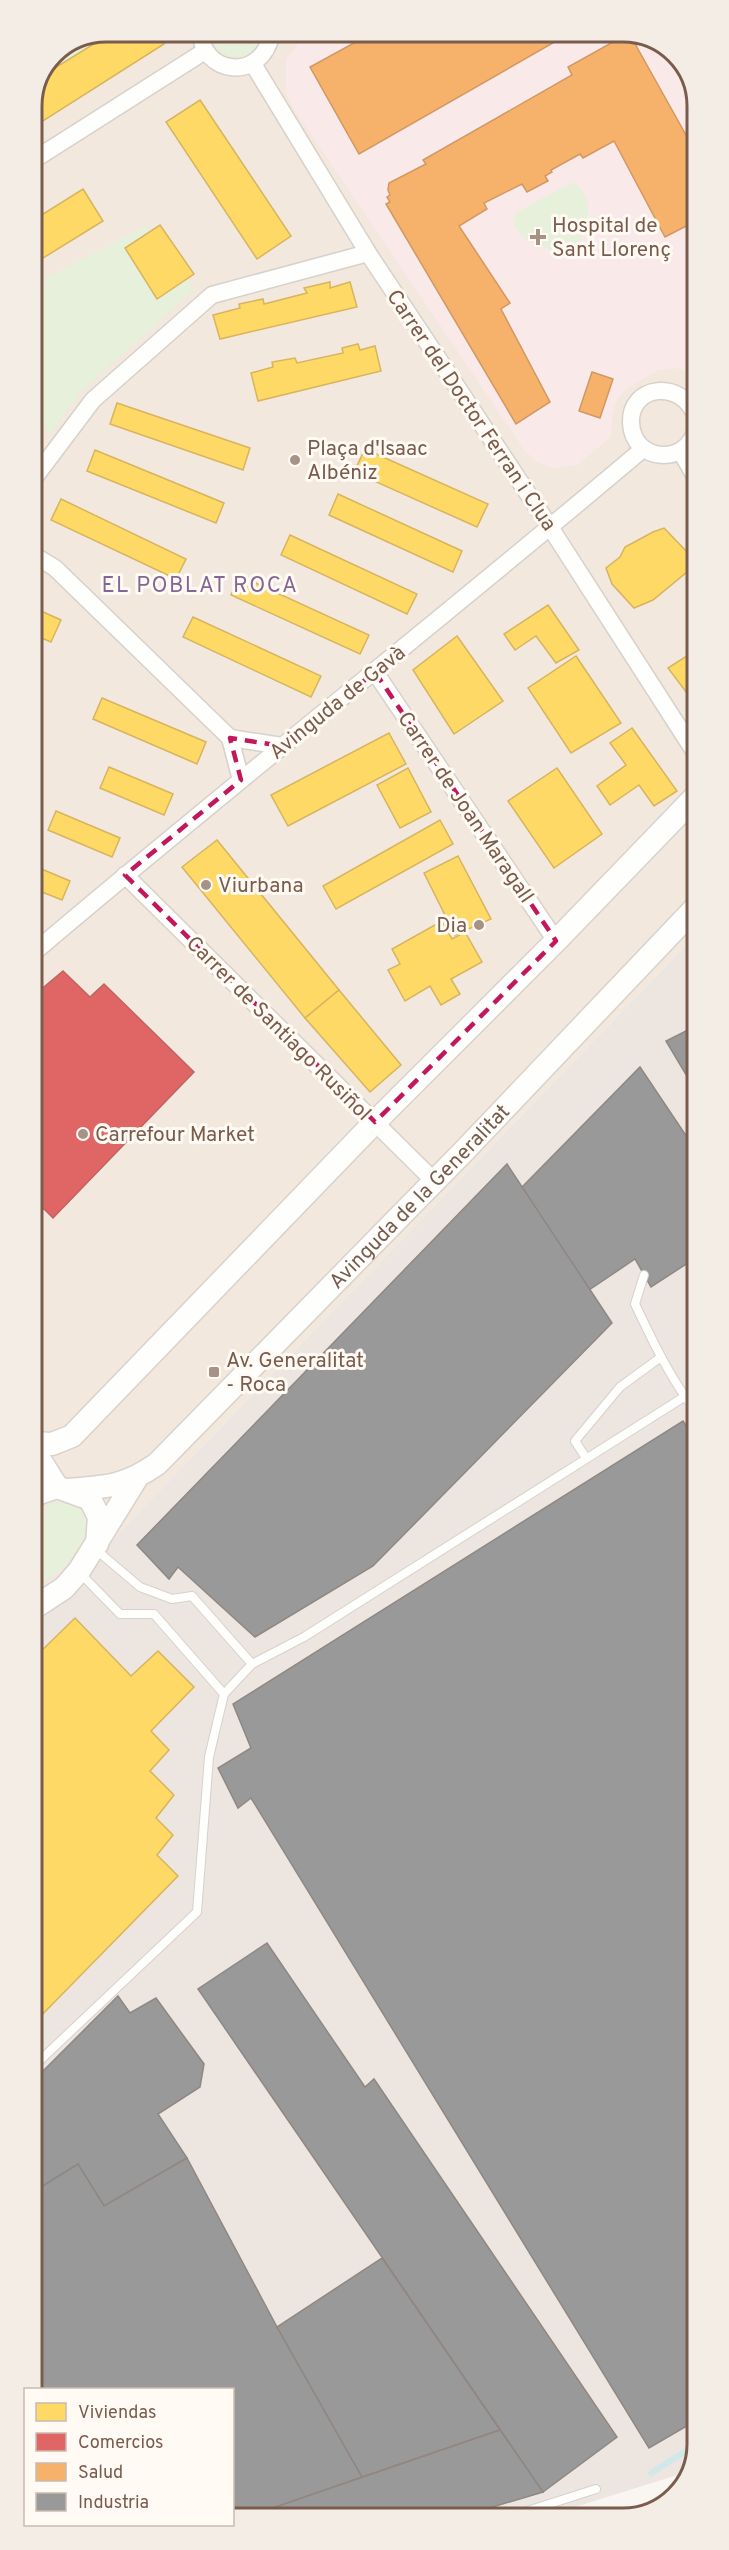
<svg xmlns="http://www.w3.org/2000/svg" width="729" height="2550" font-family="Overpass,sans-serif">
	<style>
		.residential { fill: #f2e8de }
		.industrial { fill: #ede5e0 }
		.medical { fill: #fae9e9 }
		.green { fill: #e7f0db }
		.homes { fill: #ffd966; stroke: #d7b45e; stroke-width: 1.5 }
		.shops { fill: #e06666; stroke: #c1635e; stroke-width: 1.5 }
		.health { fill: #f6b26b; stroke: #d19862; stroke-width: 1.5 }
		.industry { fill: #999; stroke: #908782; stroke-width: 1.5 }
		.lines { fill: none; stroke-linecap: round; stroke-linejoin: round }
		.stream { stroke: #d0e8ea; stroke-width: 6 }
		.lane-casing { stroke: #d7d1cb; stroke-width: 10 }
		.street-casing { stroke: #d7d1cb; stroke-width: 19 }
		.secondary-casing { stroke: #d9d2cb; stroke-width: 25 }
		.lane { stroke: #fefefd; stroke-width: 8 }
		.street { stroke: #fefefd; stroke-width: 16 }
		.secondary { stroke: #fefefd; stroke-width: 22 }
		.rail-casing { stroke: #e6e3e7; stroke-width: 7 }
		.rail { stroke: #fffaf3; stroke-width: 4.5; stroke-dasharray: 14; stroke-linecap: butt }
		.marked { fill: none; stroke: #c2185b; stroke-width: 4.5; stroke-dasharray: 12 8; stroke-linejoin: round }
		.poi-dot { fill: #a69286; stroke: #fffaf3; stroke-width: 2 }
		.labels { text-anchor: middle; stroke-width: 6; stroke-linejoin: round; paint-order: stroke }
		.poi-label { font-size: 21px; fill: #7a5c4d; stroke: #fffaf3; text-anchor: start }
		.street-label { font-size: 21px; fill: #7a5c4d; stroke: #fffaf3 }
		.neighbourhood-label { font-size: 22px; letter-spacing: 1.5px; fill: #846695; stroke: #fffaf3 }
		.rim { fill: none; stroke: #7a5c4d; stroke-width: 3 }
	</style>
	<rect width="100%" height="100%" fill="#f9f5f0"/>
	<path class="residential" d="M107,32H632L672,50L696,92L697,934L32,1623V106L54,53Z"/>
	<path class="industrial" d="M697,934V2444L687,2472L543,2517L233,2518L232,2390L33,2389L32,1623Z"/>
	<path class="medical" d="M299,32H632L672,50L696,92V368L689,372L675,368L658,370L626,389L617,399L612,414L611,437L577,465L553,468L537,462L525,451L292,106L286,93V59L297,46Z"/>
	<g class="green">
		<path d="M106,32H113L45,74L54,53Z"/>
		<path d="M211,32H263V33C255,66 216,65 211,32Z"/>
		<path d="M573,182C599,202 585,223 578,250L571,255C551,249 506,242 515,213Z"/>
		<path d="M147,225L194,290L80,392L49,435L32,407V286Z"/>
		<path d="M72,1501L81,1506L88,1518C84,1552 61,1573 32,1589V1517L56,1502Z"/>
	</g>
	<g class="homes">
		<path d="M113,32H156L164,44L32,128V106L45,74Z"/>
		<path d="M200,100L291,236L257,259L166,122Z"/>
		<path d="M83,189L103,221L35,263L32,257V221Z"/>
		<path d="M160,225L194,274L157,299L125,248Z"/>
		<path d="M330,282V288L350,282L357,307L220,339L213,315L240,308L239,304L263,299L264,304L307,293L304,288Z"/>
		<path d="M358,344L360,350L375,346L381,371L258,401L251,373L273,367L272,362L295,358L297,363L343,353L342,348Z"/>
		<path d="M117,403L250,448L243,470L110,424Z"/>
		<path d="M365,449L488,504L477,527L354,472Z"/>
		<path d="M95,450L224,503L216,523L87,471Z"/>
		<path d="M338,494L462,551L453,572L329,515Z"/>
		<path d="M61,499L186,559L176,579L51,520Z"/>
		<path d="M664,528L687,552L693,567L653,600L634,608L612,584L606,568L620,557L625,547L653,532Z"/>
		<path d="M290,535L417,594L407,614L281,555Z"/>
		<path d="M240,576L369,635L360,654L231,595Z"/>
		<path d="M548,605L579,650L556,663L536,636L515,650L504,634Z"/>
		<path d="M32,607L61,620L51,642L32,634Z"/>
		<path d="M193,617L321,676L311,697L183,637Z"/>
		<path d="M457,636L503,701L454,734L413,670Z"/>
		<path d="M696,650V705L668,668Z"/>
		<path d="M576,656L621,723L571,753L528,688Z"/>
		<path d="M102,698L206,742L197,764L93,719Z"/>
		<path d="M632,728L677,791L654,806L639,785L610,805L597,786L626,765L610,743Z"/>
		<path d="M389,733L406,764L288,826L271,795Z"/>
		<path d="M109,767L173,794L164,815L100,788Z"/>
		<path d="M408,768L431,812L400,828L377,785Z"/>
		<path d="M557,768L602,834L554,868L508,801Z"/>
		<path d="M56,811L120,838L112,857L48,830Z"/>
		<path d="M440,820L453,844L336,909L323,886Z"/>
		<path d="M217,840L339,990L305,1018L182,867Z"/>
		<path d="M458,856L491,919L455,935L424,873Z"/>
		<path d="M32,865L70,881L62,900L32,888Z"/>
		<path d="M442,921L452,939L465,932L482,962L451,979L460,994L441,1005L430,986L405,1001L388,970L400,964L392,949Z"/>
		<path d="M339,990L401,1065L370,1092L305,1018Z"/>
		<path d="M75,1618L131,1676L158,1651L194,1687L151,1731L169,1750L150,1771L174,1795L156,1818L173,1835L157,1855L178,1876L33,2024V1659Z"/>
	</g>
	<path class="shops" d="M63,971L90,997L104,984L194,1072L53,1218L32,1197V997Z"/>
	<g class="health">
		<path d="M374,32H572L359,154L310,67Z"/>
		<path d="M629,33L696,153V221L665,237L614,141L583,158L580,154L551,170L552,172L545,176L548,181L527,192L522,184L484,203L487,209L459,226L510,303L501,309L550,402L516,424L386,204L390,202L387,197L390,195L388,190L389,183L426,164L423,160L572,75L568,67Z"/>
		<path d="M666,48L672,50L696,92V98Z"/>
		<path d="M592,372L613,379L600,418L579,411Z"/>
	</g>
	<g class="industry">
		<path d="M697,1017V1093L666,1041L692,1028L688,1022Z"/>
		<path d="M640,1067L697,1152V1257L651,1287L635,1259L589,1290L521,1188Z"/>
		<path d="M507,1164L612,1323L373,1566L255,1637L178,1567L169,1579L137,1545Z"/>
		<path d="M683,1421L697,1442V2420L649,2448L251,1798L238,1808L218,1768L251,1748L233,1704Z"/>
		<path d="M267,1943L365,2087L374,2079L617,2437L543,2492L198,1989Z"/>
		<path d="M118,1996L130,2013L156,1998L204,2064L200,2087L158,2114L187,2158L104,2206L78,2164L33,2192V2081Z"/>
		<path d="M187,2158L277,2327L362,2477L244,2518H232V2390H33V2192L78,2164L104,2206Z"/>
		<path d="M382,2258L500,2430L362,2477L277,2327Z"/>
		<path d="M500,2430L543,2492L459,2517L244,2518Z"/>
	</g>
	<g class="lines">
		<path class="stream" d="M651,2473L697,2444"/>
		<defs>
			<g id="lane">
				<path d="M644,1275L635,1304C653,1342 671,1380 697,1413"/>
				<path d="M586,1458L575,1441L620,1387L661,1357"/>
				<path d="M94,1548L140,1587L172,1599L192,1596L252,1664"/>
				<path d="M79,1572L120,1614H154L224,1694"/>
				<path d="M33,2067L197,1912L209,1757L224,1694L252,1664L304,1637L684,1397"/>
				<path d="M509,2517L596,2489"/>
			</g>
			<g id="street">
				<path d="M201,32C200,73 262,85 272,32"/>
				<path d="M253,64L368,253L550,527L696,754"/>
				<path d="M32,161L205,51"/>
				<path d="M696,417C682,378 629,385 631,423C633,463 687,466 696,429"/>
				<path d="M681,452L696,478"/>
				<path d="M32,481L93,400L212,295L368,253"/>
				<path d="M32,554L55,568L230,738L241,780"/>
				<path d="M375,672L556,941"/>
				<path d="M230,738L282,746"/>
				<path d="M125,875L434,1181"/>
				<path d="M32,954C233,783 441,620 643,449"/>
			</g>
			<g id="secondary">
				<path d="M32,1443L52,1444L72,1436L375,1122L556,941L696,796"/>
				<path d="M32,1447L57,1487"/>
				<path id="s1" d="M67,1490C106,1487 124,1487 157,1464L465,1150L697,906"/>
				<path d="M32,1499L39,1493L57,1487L90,1499L99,1517L97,1544"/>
				<path d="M32,1609L64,1588L79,1571L136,1479"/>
			</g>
		</defs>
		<use href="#lane" class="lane-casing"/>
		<use href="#street" class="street-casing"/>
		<use href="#secondary" class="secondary-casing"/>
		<use href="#lane" class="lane"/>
		<use href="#street" class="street"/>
		<use href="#secondary" class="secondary"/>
		<defs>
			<path id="rail" d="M626,2517L652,2509"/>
		</defs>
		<use href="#rail" class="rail-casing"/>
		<use href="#rail" class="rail"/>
	</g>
	<path class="marked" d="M375,672L556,941L375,1122L125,875L241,780L230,738L282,746Z"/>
	<g class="poi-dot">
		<path d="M535 228h6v6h6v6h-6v6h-6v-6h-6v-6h6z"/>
		<circle cx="295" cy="460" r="6"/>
		<circle cx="206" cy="885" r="6"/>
		<circle cx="479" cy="925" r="6"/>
		<circle cx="83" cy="1134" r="6"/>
		<rect x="208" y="1366" width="12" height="12" rx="3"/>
	</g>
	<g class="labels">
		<g class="poi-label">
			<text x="552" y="232">Hospital de<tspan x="552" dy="24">Sant Llorenç</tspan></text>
			<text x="307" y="455">Plaça d'Isaac<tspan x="307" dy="24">Albéniz</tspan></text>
			<text x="218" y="892">Viurbana</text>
			<text x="467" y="932" text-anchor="end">Dia</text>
			<text x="95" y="1141">Carrefour Market</text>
			<text x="226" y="1367">Av. Generalitat<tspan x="226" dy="24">- Roca</tspan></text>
		</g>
		<g class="street-label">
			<text transform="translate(472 410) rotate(56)" y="7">Carrer del Doctor Ferran i Clua</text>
			<text transform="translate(337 702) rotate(-39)" y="7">Avinguda de Gavà</text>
			<text transform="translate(466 807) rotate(56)" y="7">Carrer de Joan Maragall</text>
			<text transform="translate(279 1028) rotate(45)" y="7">Carrer de Santiago Rusiñol</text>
			<text dy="7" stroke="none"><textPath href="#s1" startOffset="470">Avinguda de la Generalitat</textPath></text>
		</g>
		<g class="neighbourhood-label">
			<text x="200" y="592">EL POBLAT ROCA</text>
		</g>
	</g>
	<path d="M0 0H729V2550H0ZM106 42H623A64 64 0 0 1 687 106V2444A64 64 0 0 1 623 2508H106A64 64 0 0 1 42 2444V106A64 64 0 0 1 106 42Z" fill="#f4ede6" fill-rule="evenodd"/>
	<path class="rim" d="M106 42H623A64 64 0 0 1 687 106V2444A64 64 0 0 1 623 2508H106A64 64 0 0 1 42 2444V106A64 64 0 0 1 106 42Z"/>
	<rect x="24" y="2388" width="210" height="138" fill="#fffaf3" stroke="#cabbb1" stroke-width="1.5"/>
	<rect x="36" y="2403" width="30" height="18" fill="#ffd966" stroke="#cabbb1" stroke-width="1.5"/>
	<text x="78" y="2418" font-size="18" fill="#7a5c4d">Viviendas</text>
	<rect x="36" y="2433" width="30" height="18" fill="#e06666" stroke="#cabbb1" stroke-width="1.5"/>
	<text x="78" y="2448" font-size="18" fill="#7a5c4d">Comercios</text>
	<rect x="36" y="2463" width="30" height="18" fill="#f6b26b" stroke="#cabbb1" stroke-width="1.5"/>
	<text x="78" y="2478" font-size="18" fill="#7a5c4d">Salud</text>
	<rect x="36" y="2493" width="30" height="18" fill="#999999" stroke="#cabbb1" stroke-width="1.5"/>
	<text x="78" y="2508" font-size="18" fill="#7a5c4d">Industria</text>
</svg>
